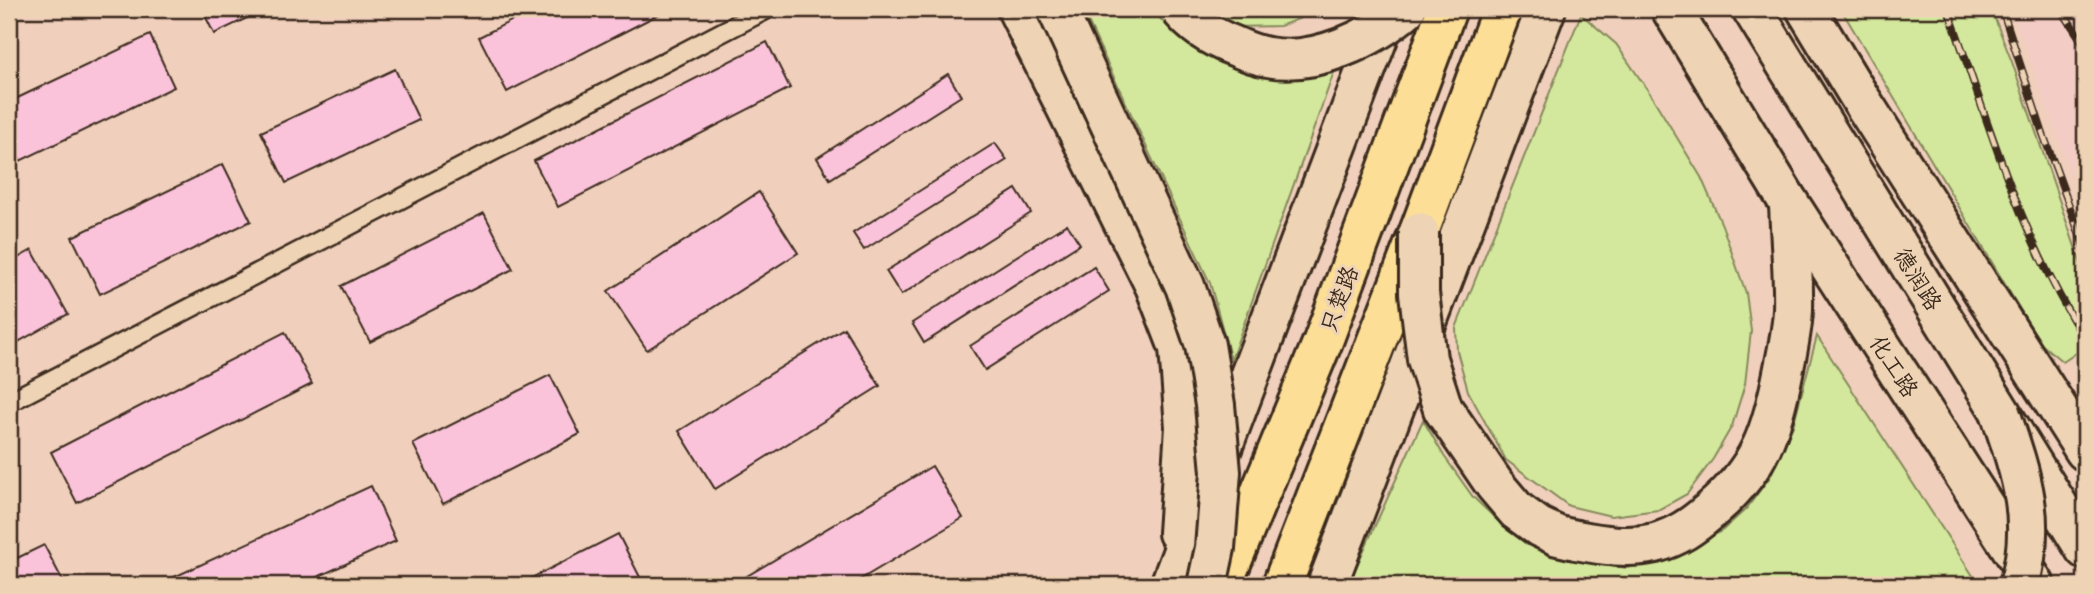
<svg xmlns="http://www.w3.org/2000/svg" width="2094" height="594" font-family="'Indie Flower','LXGW WenKai TC',sans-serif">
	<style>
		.built { fill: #f3ccc5 }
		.green { fill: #d3e89c; stroke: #87895d; stroke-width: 2 }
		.building { fill: #fac3da; stroke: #3b2a1e; stroke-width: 2 }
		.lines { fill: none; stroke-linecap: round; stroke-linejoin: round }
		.service-casing { stroke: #3b2a1e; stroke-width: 23 }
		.secondary-casing { stroke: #3b2a1e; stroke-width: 44 }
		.primary-casing { stroke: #3b2a1e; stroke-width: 44 }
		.service { stroke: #eed3b5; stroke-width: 18 }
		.secondary { stroke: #eed3b5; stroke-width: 38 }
		.primary { stroke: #fcde96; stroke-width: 38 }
		.rail-casing { stroke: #3b2a1e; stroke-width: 8 }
		.rail { stroke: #eed3b5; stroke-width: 5; stroke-dasharray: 16; stroke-linecap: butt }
		.secondary-bridge-casing { stroke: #3b2a1e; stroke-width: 44; stroke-linecap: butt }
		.secondary-bridge { stroke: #eed3b5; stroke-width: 38 }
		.labels { text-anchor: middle; stroke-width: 6; stroke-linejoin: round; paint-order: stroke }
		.street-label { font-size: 23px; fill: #3b2a1e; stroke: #eed3b5 }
	</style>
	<rect width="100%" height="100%" fill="#f0d0bc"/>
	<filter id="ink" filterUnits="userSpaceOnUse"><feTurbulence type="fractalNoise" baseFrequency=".0143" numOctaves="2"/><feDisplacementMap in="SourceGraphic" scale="14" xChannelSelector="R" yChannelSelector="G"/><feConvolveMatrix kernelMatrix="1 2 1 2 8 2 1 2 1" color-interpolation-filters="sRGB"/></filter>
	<g filter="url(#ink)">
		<path class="built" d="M2012,9H2085V213Z"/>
		<g class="green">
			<path d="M1082,9H1151L1179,38L1219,63L1253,75L1287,79L1334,72L1231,360L1210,283Z"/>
			<path d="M1210,9H1324L1280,26L1232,27Z"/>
			<path d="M1841,9H1991L2012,62L2085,276V347L2063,362L2040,343Z"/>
			<path d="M1581,14L1616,44L1651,95L1701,177L1722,225L1746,293L1751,331L1745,384L1732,426L1713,459L1687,494L1658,510L1611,516L1569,506L1506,460L1468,391L1457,351L1456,328Z"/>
			<path d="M1817,336L1979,585H1348L1423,420L1444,456L1473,497L1498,521L1562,558L1627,568L1685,552L1723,530L1746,509L1770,477L1793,426Z"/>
		</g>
		<g class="building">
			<path d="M202,9H266L214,34Z"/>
			<path d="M535,9H669L507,92L479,37Z"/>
			<path d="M150,35L174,87L20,161L9,137V102Z"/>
			<path d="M767,42L790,88L558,207L534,161Z"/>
			<path d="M395,69L419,120L286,183L261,132Z"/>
			<path d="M948,74L961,96L830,179L817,158Z"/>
			<path d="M995,143L1007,160L864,250L853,233Z"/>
			<path d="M223,164L251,221L100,294L72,237Z"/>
			<path d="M1016,189L1031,213L901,295L886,271Z"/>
			<path d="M759,192L798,253L647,350L608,291Z"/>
			<path d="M484,213L513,269L370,342L341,286Z"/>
			<path d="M1067,224L1080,244L924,343L912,323Z"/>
			<path d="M32,250L68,314L9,347V263Z"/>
			<path d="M1094,267L1109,291L985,370L970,346Z"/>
			<path d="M844,328L880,386L715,489L679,431Z"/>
			<path d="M285,332L312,384L77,503L51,452Z"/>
			<path d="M550,375L580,434L443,504L413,444Z"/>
			<path d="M932,466L963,518L851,585H732Z"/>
			<path d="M371,486L396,541L300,585H157Z"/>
			<path d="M618,534L644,585H518Z"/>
			<path d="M44,545L65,585H9V562Z"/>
			<path d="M995,577L1001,585H982Z"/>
		</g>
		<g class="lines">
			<defs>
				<path id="service" d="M9,402L767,9"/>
				<g id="secondary">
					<path d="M1017,9L1155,286L1179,348L1185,427L1178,533"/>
					<path d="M1671,9L1789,203L2034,583"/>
					<path d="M1752,9L2085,549"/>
					<path d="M1806,9L1860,98L2085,451"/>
					<path d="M1576,540C1602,545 1629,549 1655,543C1677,537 1693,526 1710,511C1760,469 1772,431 1784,368C1788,349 1792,330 1793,310C1794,275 1790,239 1789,203"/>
					<path d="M1170,585L1389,9"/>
					<path d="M1327,585L1546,9"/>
				</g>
				<g id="primary">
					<path d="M1222,585L1323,341L1447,9"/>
					<path d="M1282,585L1419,232L1502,9"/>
				</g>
			</defs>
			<use href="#service" class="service-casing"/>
			<use href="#secondary" class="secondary-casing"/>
			<use href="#primary" class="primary-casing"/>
			<use href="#service" class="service"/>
			<use href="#secondary" class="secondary"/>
			<use href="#primary" class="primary"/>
			<defs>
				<g id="rail">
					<path d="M1948,9C1988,120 2020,238 2085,339"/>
					<path d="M2002,9L2042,131L2085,249"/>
					<path d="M2061,9L2085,46"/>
				</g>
			</defs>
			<use href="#rail" class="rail-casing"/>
			<use href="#rail" class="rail"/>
			<defs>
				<g id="secondary-bridge">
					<path d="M1057,9L1185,286L1205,345L1215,405L1221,472L1215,548L1207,585"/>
					<path d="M1180,9C1194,26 1211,37 1232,45C1243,50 1255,55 1268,57C1314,66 1372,39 1406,9"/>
					<path d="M1419,232V293L1427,359L1443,409L1495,485L1517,511L1539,527L1558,536L1576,540"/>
					<path d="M2000,412C2021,474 2038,520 2019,585"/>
				</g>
			</defs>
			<use href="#secondary-bridge" class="secondary-bridge-casing"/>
			<use href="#secondary-bridge" class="secondary-bridge"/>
		</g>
	</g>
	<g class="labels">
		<g class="street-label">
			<text transform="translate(1918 279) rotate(58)" y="8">德润路</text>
			<text transform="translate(1339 299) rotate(-70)" y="8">只楚路</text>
			<text transform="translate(1894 366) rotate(57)" y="8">化工路</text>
		</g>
	</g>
	<rect width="2094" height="594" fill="none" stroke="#eed3b5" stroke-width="35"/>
	<rect x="18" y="18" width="2059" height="559" fill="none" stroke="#3b2a1e" stroke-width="2.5" filter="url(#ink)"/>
</svg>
